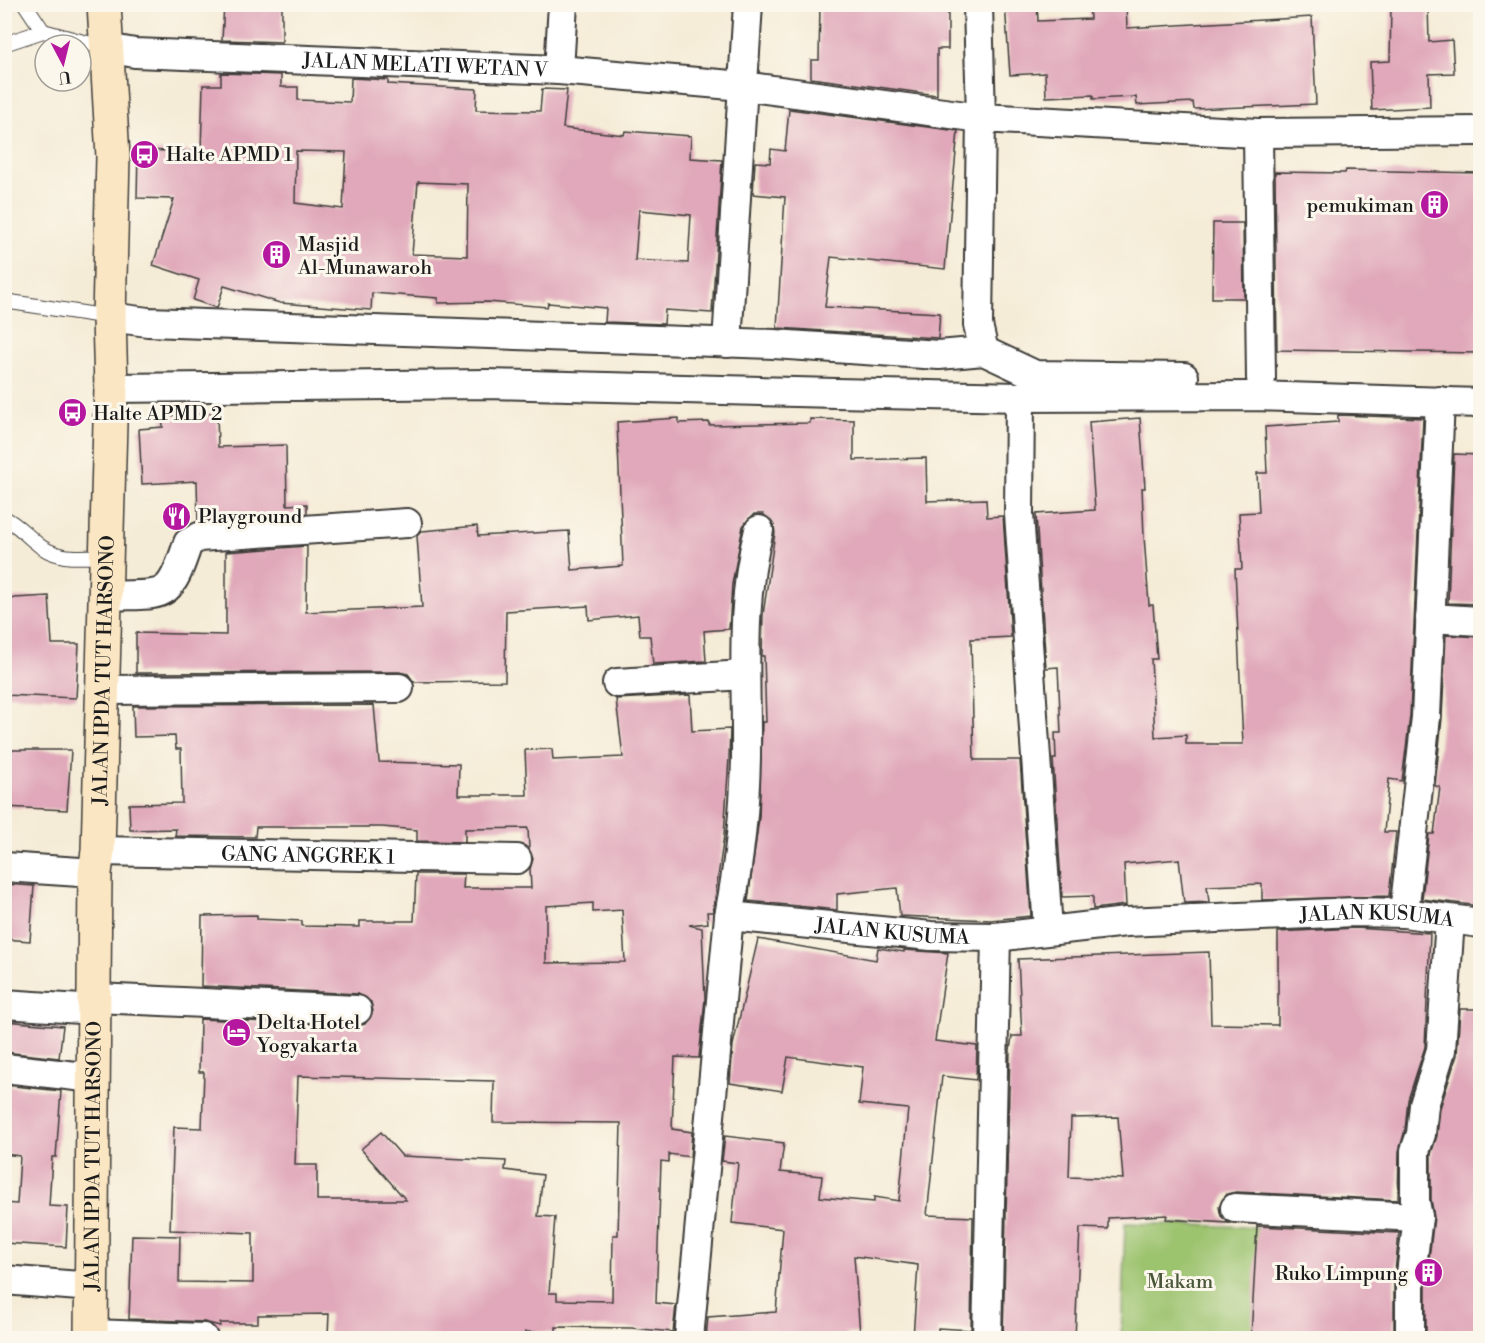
<svg xmlns="http://www.w3.org/2000/svg" width="1485" height="1343" font-family="'Libre Bodoni',serif">
	<style>
		.green { fill: #9cc36e; stroke: #5c7045; stroke-width: 1.5 }
		.building { fill: #e0a8ba; fill-rule: evenodd }
		.lines { fill: none; stroke-linecap: round; stroke-linejoin: round }
		.lane-casing { stroke: #3d3b38; stroke-width: 16 }
		.street-casing { stroke: #3d3b38; stroke-width: 32 }
		.secondary-casing { stroke: #3d3b38; stroke-width: 36 }
		.lane { stroke: #fff; stroke-width: 14 }
		.street { stroke: #fff; stroke-width: 28 }
		.secondary { stroke: #fbe6c3; stroke-width: 33 }
		.labels { text-anchor: middle; stroke-width: 6; stroke-linejoin: round; paint-order: stroke }
		.street-label { font-size: 20px; fill: #1c1c1c; stroke: #fbf7ec }
		.poi-label { font-size: 20px; fill: #1c1c1c; stroke: #fbf7ec; text-anchor: start }
		.park-label { font-size: 20px; fill: #495639; stroke: #fbf7ec }
	</style>
	<rect width="100%" height="100%" fill="#fbf7ec"/>
	<filter id="ink" filterUnits="userSpaceOnUse"><feTurbulence type="fractalNoise" baseFrequency=".0167" numOctaves="2"/><feDisplacementMap in="SourceGraphic" scale="12" xChannelSelector="R" yChannelSelector="G"/><feConvolveMatrix kernelMatrix="1 2 1 2 8 2 1 2 1" color-interpolation-filters="sRGB"/></filter>
	<filter id="wash" filterUnits="userSpaceOnUse"><feTurbulence type="fractalNoise" baseFrequency=".008" numOctaves="4" result="noise"/><feDisplacementMap in="SourceGraphic" scale="24" xChannelSelector="R" yChannelSelector="G"/><feGaussianBlur stdDeviation="1.35" result="paint"/><feColorMatrix in="noise" values="0 0 0 0 0 0 0 0 0 0 0 0 0 0 0 0 0 1.4 0 .05"/><feComposite in="paint" operator="in"/></filter>
	<g filter="url(#wash)">
		<rect width="100%" height="100%" fill="#f5ecd7"/>
		<path class="green" d="M1125,1223L1287,1228L1284,1338H1121Z"/>
		<g id="blocks">
			<g class="building">
				<path d="M224,4H282V42L222,40Z"/>
				<path d="M820,4H948V49H937V95L811,78V60H819Z"/>
				<path d="M1005,4H1037L1038,21L1090,19L1089,4H1126L1127,28L1312,17L1316,104L1194,109L1193,102L1137,105L1136,97L1093,99V95L1046,97L1045,73L1010,75Z"/>
				<path d="M1391,4H1428L1429,42L1452,40L1454,73L1429,74L1430,107L1372,110L1370,62L1390,61Z"/>
				<path d="M221,73L281,75V87H298V100L350,102L351,78L388,80V84L477,89L476,110L540,111L542,89L567,90L563,128L624,135L625,131L691,136L690,158L722,160L712,313L665,310L664,324L605,322L606,308L548,303L547,307L488,302L438,303V298L372,293L371,310L280,303L224,286L217,308L193,300L199,280L153,265L174,199L137,198L138,150L201,152L203,85H221ZM296,151L346,152L343,209L295,203ZM418,182L468,184L467,256L412,254ZM639,210L691,215L688,263L635,260Z"/>
				<path d="M789,109L958,131L945,269L831,257L825,307L940,313L938,338L777,328L785,197L753,194L755,162L770,163L771,149L785,151Z"/>
				<path d="M1346,170L1480,173V353L1277,350L1275,172L1345,173Z"/>
				<path d="M1213,223H1243L1244,298H1212Z"/>
				<path d="M217,413L218,447L286,445L287,505L307,504V513L198,521L197,481L142,484L139,429L163,427L162,416Z"/>
				<path d="M1338,415L1423,418L1410,716L1402,781L1389,779L1384,832H1396L1389,896L1262,900V884L1207,886L1209,902L1184,903L1179,859L1124,864L1126,905L1093,909V896L1062,897L1053,759H1056L1055,733H1061L1058,667L1046,668L1036,514L1095,510L1089,422L1140,418L1145,488H1142L1144,536L1149,605H1153L1157,659H1151L1155,737L1186,735V744H1243L1235,569H1242L1239,513L1259,512L1257,473H1267L1265,427L1338,422Z"/>
				<path d="M679,418V423L709,422V425L810,423V419L854,420V460L926,458L927,501L986,499L987,517L1003,516L1011,637L971,639L974,760H1020L1031,916L991,920L900,916L897,888L837,894V910L748,901L759,818L762,722H766L764,656H762L763,615L775,533L774,525L763,514H754L743,526L732,584L729,629L704,631L706,661L653,664L650,636H640L638,615L589,620L588,606L506,611L505,681L414,682L408,674L399,672L136,673V633L226,635V552L307,546L306,612L422,607L417,536L422,531L477,526L478,536L569,531L572,570L623,566L617,422Z"/>
				<path d="M1454,454L1480,455V604L1448,603Z"/>
				<path d="M49,596L52,644H79L76,698L4,695V603L14,598Z"/>
				<path d="M1446,635L1480,637V906L1422,899L1429,834H1434L1440,787L1435,786L1442,718Z"/>
				<path d="M690,695L692,731L730,729L729,757L724,835L713,912H707L708,923L689,925L702,928L705,999L699,1058L675,1057L672,1129L692,1132L690,1157L669,1154V1162L661,1161L656,1303L676,1305L673,1332L631,1328L556,1327V1333L525,1332L524,1338H431L328,1334L329,1314L258,1315V1323H220V1326L204,1322L129,1319L132,1235L180,1236L179,1282L253,1283V1233L170,1230L174,1127L202,1128L204,1072H199L200,1019L356,1026L365,1024L373,1011L371,1002L358,994L201,986L202,916L257,915V919L302,921V926L360,927V921H414L416,874H464L463,888H531L530,869L533,859L529,849L528,828L465,829V842L417,841V830L382,827H256L255,837L175,836L176,829L130,830L129,804L182,803L181,749H176L175,736L134,737L133,706L374,705L379,762L459,764L458,795H527L525,750L552,749L553,760L623,757L616,699ZM593,903V912L622,910L625,962L546,963V906ZM298,1076L494,1081L493,1122L621,1123L618,1235H613L612,1301L557,1300V1293H549L555,1217L538,1216L543,1175L505,1170L506,1161L402,1156L381,1132L361,1149L406,1200H317V1165H295Z"/>
				<path d="M4,750H71L67,810L4,807Z"/>
				<path d="M4,884L34,886L30,941L4,939Z"/>
				<path d="M1355,928L1430,933L1425,1047L1408,1100L1405,1130L1399,1151L1398,1200L1236,1192L1227,1194L1219,1207L1221,1216L1229,1223L1166,1219L1167,1215L1108,1218V1229L1080,1228L1075,1338H1003L1010,1050L1012,1036H1022L1018,959L1209,952L1211,1024L1278,1025V932ZM1118,1117L1123,1179L1069,1177L1071,1118Z"/>
				<path d="M758,939L876,960L878,948L904,952V950L948,953L935,1041L977,1046L976,1080L942,1076L927,1215L973,1217L971,1330L938,1328V1338H913L918,1265L854,1256L860,1334L846,1332V1338H706L708,1317L776,1312L783,1229L732,1223L738,1163L722,1161L725,1136L784,1143L780,1172L822,1176L820,1197L874,1202V1197L899,1201L908,1109L859,1104L863,1067L788,1057L782,1091L730,1083L733,1045Z"/>
				<path d="M1460,1009H1480V1338H1426V1283L1434,1217L1431,1199V1154L1437,1136L1440,1108L1457,1055Z"/>
				<path d="M4,1021L63,1026L59,1058L4,1052Z"/>
				<path d="M4,1085L61,1091L56,1157H52L49,1206L68,1207L66,1247L4,1243V1203L17,1204L20,1156L4,1154Z"/>
				<path d="M1257,1226L1399,1233L1394,1282V1338H1251Z"/>
			</g>
		</g>
	</g>
	<g filter="url(#ink)">
		<use href="#blocks" fill-opacity="0" stroke="#3d3b38" stroke-width="1.5"/>
		<g class="lines">
			<defs>
				<g id="lane">
					<path d="M25,4L43,31"/>
					<path d="M4,44L43,31L106,48"/>
					<path d="M4,301L109,317"/>
					<path d="M4,518C17,524 23,532 34,541C55,561 79,557 106,556"/>
				</g>
				<g id="street">
					<path d="M978,4L981,118L978,325L984,351L1035,375L1184,377"/>
					<path id="s1" d="M106,48L135,53L559,70L743,86L981,118L1258,133L1480,131"/>
					<path d="M559,70L563,4"/>
					<path d="M1258,133L1261,378"/>
					<path d="M109,317L148,322L774,344L939,355L984,351"/>
					<path d="M727,343L748,4"/>
					<path d="M111,388L487,384L836,393L1020,397L1253,396L1480,403"/>
					<path d="M1020,397L1019,514L1048,929"/>
					<path d="M105,596C165,593 168,604 188,543L199,537L407,523"/>
					<path d="M1430,618L1480,621"/>
					<path d="M617,683L744,675"/>
					<path d="M102,690L399,688"/>
					<path id="s2" d="M98,851L517,859"/>
					<path d="M4,867L95,873"/>
					<path d="M1404,913L1426,717L1440,401"/>
					<path d="M729,916C739,863 745,810 746,757C747,680 739,605 759,530"/>
					<path d="M96,998L357,1010"/>
					<path d="M4,1004L96,1010"/>
					<path d="M4,1068L94,1078"/>
					<path d="M1235,1208L1418,1217"/>
					<path d="M4,1280L92,1287"/>
					<path d="M92,1334L203,1338"/>
					<path id="s3" d="M689,1338L729,916L931,936L996,937L1126,922L1355,912L1404,913L1480,923"/>
					<path d="M987,1338L996,937"/>
					<path d="M1410,1338V1282L1418,1217L1415,1201V1151L1421,1134L1424,1105L1441,1050L1450,920"/>
				</g>
				<g id="secondary">
					<path id="s4" d="M91,1338L95,873L98,851L111,388L109,317L113,157L104,4"/>
				</g>
			</defs>
			<use href="#lane" class="lane-casing"/>
			<use href="#street" class="street-casing"/>
			<use href="#secondary" class="secondary-casing"/>
			<use href="#lane" class="lane"/>
			<use href="#street" class="street"/>
			<use href="#secondary" class="secondary"/>
		</g>
	</g>
	<defs>
		<symbol id="bus-disc" viewBox="-11 -11 22 22"><circle r="9.5" fill="#b5179e" stroke="#fbf7ec"/><path d="M-5-6H5V4H4V6H2V4H-2V6H-4V4H-5ZM-3.5-4V0h7V-4ZM-3.5 1.2v1.5H-2V1.2ZM2 1.2v1.5H3.5V1.2Z" fill="#fff"/></symbol>
		<symbol id="building-disc" viewBox="-11 -11 22 22"><circle r="9.5" fill="#b5179e" stroke="#fbf7ec"/><path d="M-4-6H4V6H1V3H-1V6H-4ZM-2.5-4.3h1.7v1.8h-1.7ZM.8-4.3h1.7v1.8H.8ZM-2.5-1h1.7V.8h-1.7ZM.8-1h1.7V.8H.8Z" fill="#fff"/></symbol>
		<symbol id="restaurant-disc" viewBox="-11 -11 22 22"><circle r="9.5" fill="#b5179e" stroke="#fbf7ec"/><path d="M-5-6h1v4h1v-4h1v4h1v-4h1v5L-1.5 .5V6h-2V.5L-5-1ZM5-6V6H3V1.5H1.5Q1.5-4 5-6Z" fill="#fff"/></symbol>
		<symbol id="hotel-disc" viewBox="-11 -11 22 22"><circle r="9.5" fill="#b5179e" stroke="#fbf7ec"/><path d="M-6-4.5h1.5V1H6V5H4.5V3h-9V5H-6ZM-4 0a1.8 1.8 0 1 1 3.6 0ZM.5 0V-2.5h3Q6-2.5 6 0Z" fill="#fff"/></symbol>
	</defs>
	<g fill-rule="evenodd">
		<use href="#bus-disc" x="128" y="138" width="33" height="33"/>
		<use href="#building-disc" x="1418" y="188" width="33" height="33"/>
		<use href="#building-disc" x="260" y="238" width="33" height="33"/>
		<use href="#bus-disc" x="56" y="396" width="33" height="33"/>
		<use href="#restaurant-disc" x="160" y="500" width="33" height="33"/>
		<use href="#hotel-disc" x="220" y="1016" width="33" height="33"/>
		<use href="#building-disc" x="1412" y="1256" width="33" height="33"/>
	</g>
	<g class="labels">
		<g class="street-label">
			<text dy="7" stroke="none"><textPath href="#s1" startOffset="320">JALAN MELATI WETAN V</textPath></text>
			<text dy="7" stroke="none"><textPath href="#s4" startOffset="668">JALAN IPDA TUT HARSONO</textPath></text>
			<text dy="7" stroke="none"><textPath href="#s2" startOffset="210">GANG ANGGREK 1</textPath></text>
			<text dy="7" stroke="none"><textPath href="#s3" startOffset="1074">JALAN KUSUMA</textPath></text>
			<text dy="7" stroke="none"><textPath href="#s3" startOffset="588">JALAN KUSUMA</textPath></text>
			<text dy="7" stroke="none"><textPath href="#s4" startOffset="182">JALAN IPDA TUT HARSONO</textPath></text>
		</g>
		<g class="poi-label">
			<text x="166" y="161">Halte APMD 1</text>
			<text x="1414" y="212" text-anchor="end">pemukiman</text>
			<text x="298" y="251">Masjid<tspan x="298" dy="23">Al-Munawaroh</tspan></text>
			<text x="93" y="420">Halte APMD 2</text>
			<text x="198" y="523">Playground</text>
			<text x="257" y="1029">Delta Hotel<tspan x="257" dy="23">Yogyakarta</tspan></text>
			<text x="1408" y="1280" text-anchor="end">Ruko Limpung</text>
		</g>
		<g class="park-label">
			<text x="1180" y="1288">Makam</text>
		</g>
	</g>
	<rect width="1485" height="1343" fill="none" stroke="#fbf7ec" stroke-width="24"/>
	<g transform="translate(63 63) rotate(173)"><circle r="28" fill="#fbf7ec" stroke="#a29f99" stroke-width="1.5"/>
	<path d="M0-4.5L10 22L0 15L-10 22Z" fill="#b5179e"/>
	<text y="-9" font-size="16" font-weight="bold" text-anchor="middle" fill="#1c1c1c">U</text>
	</g>
</svg>
